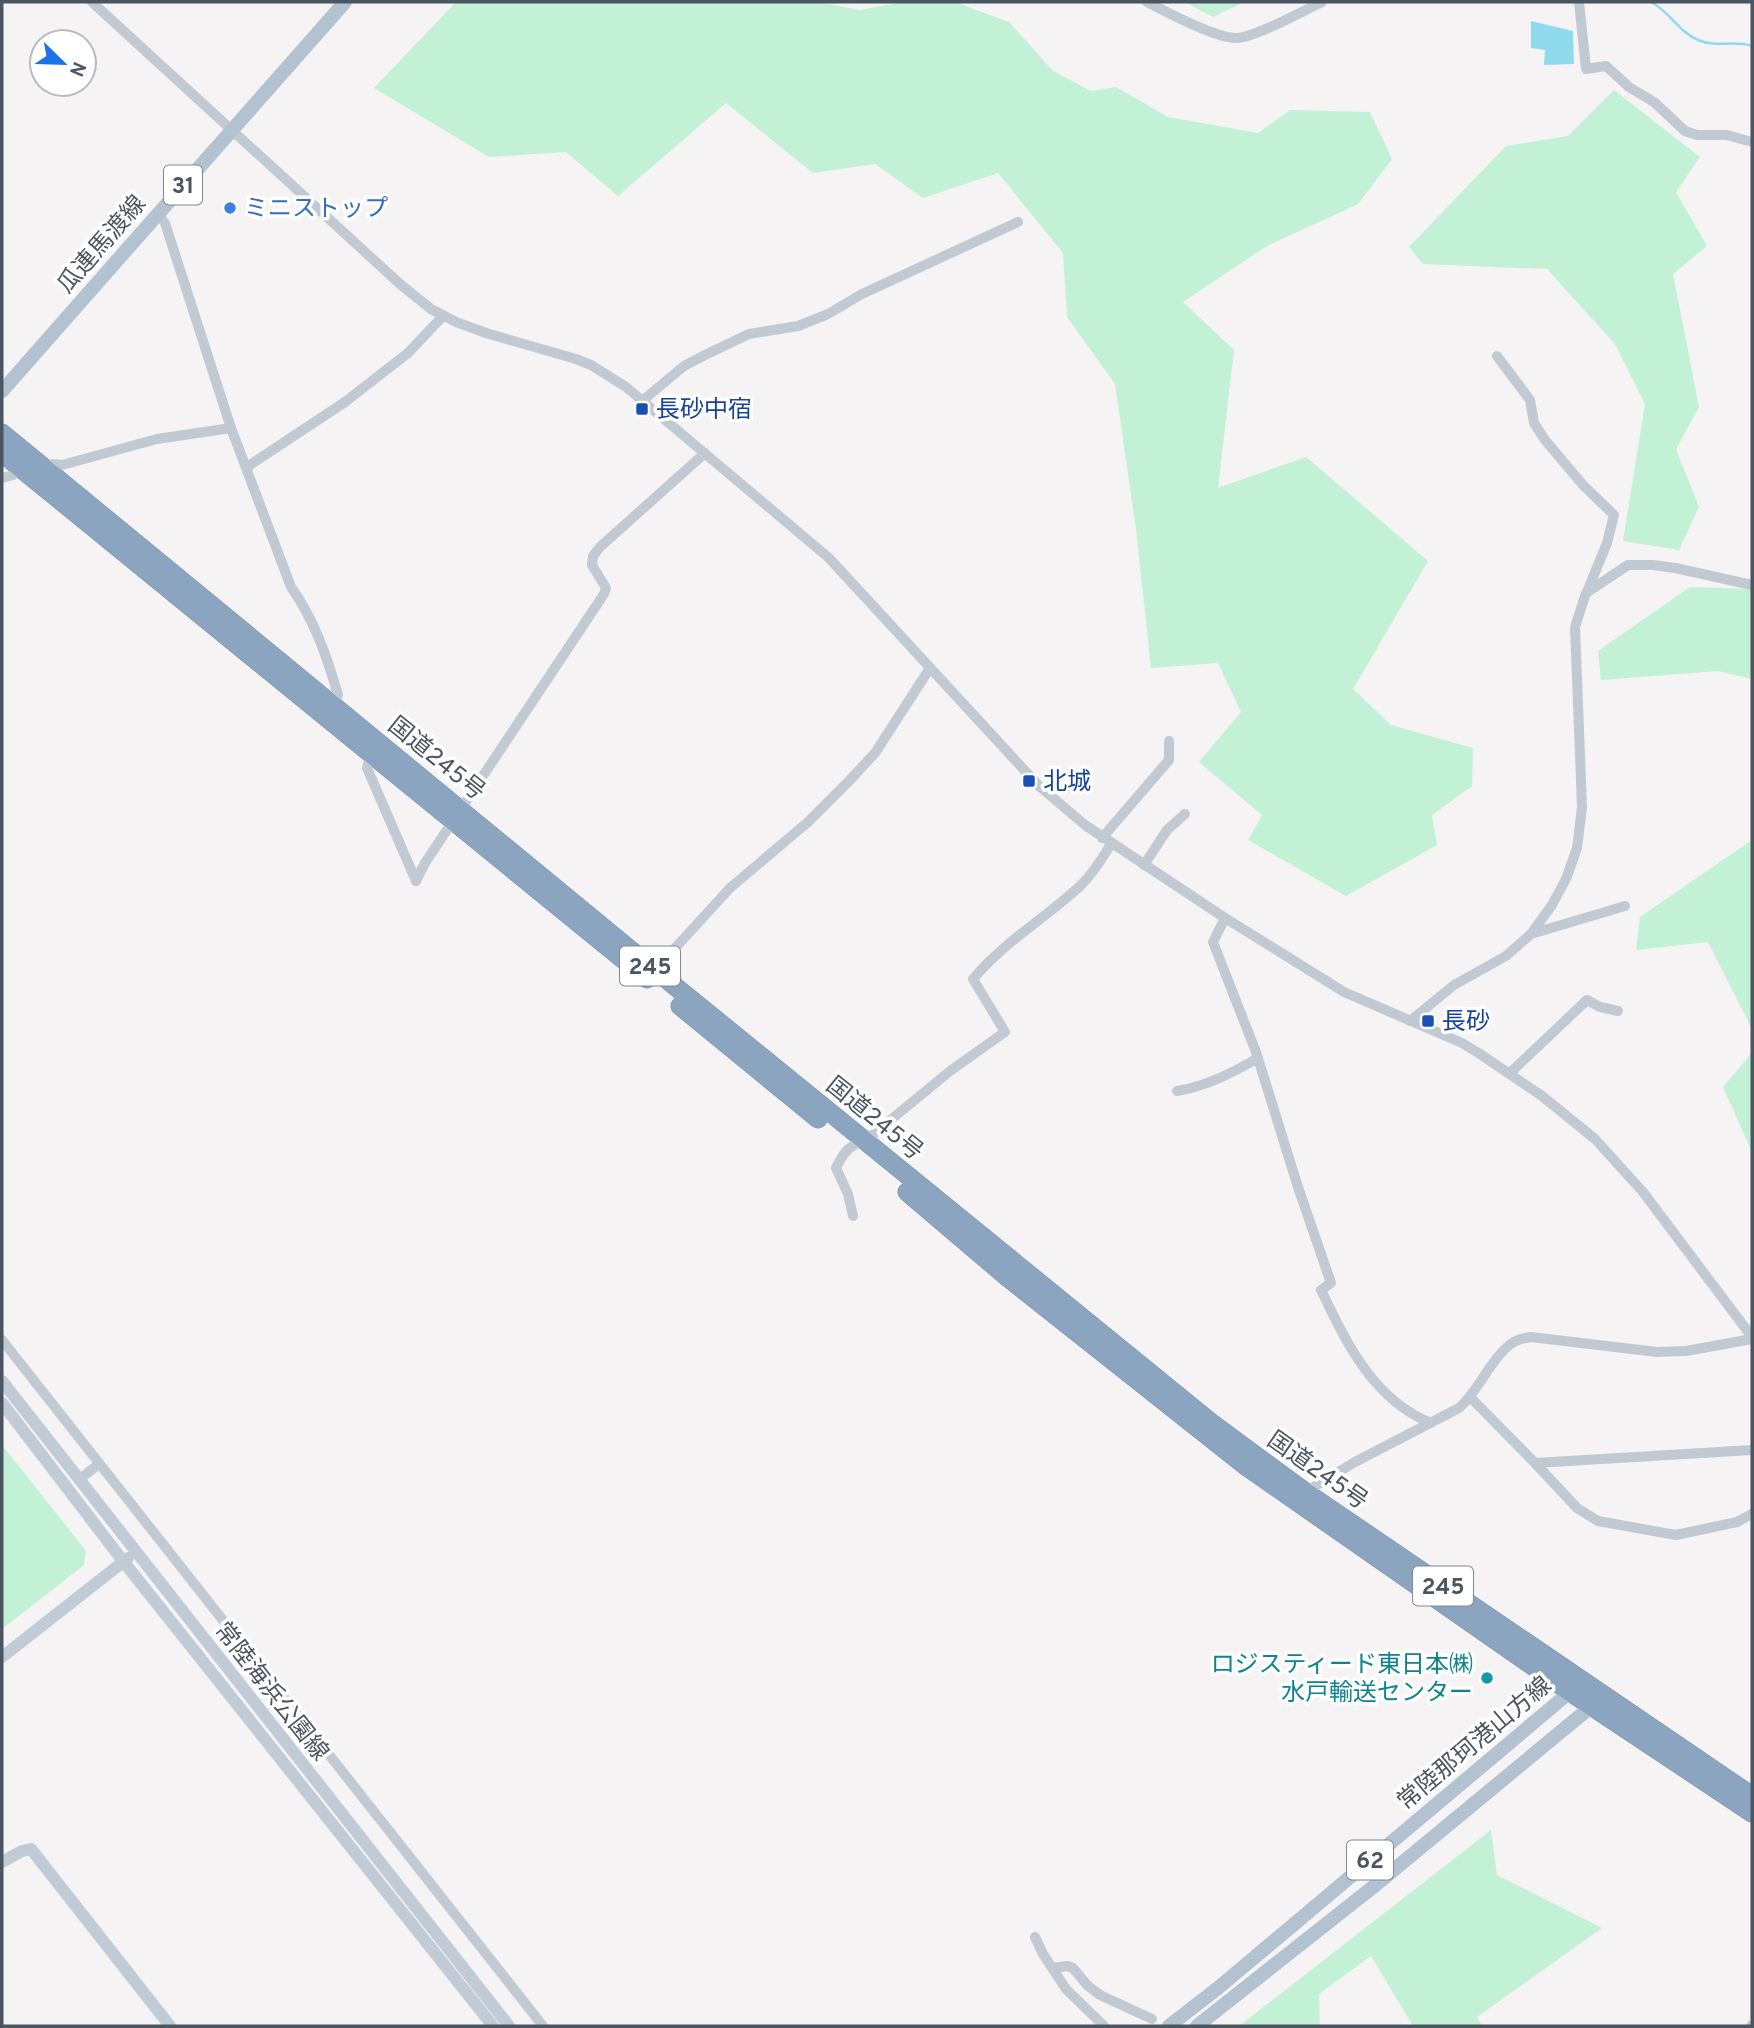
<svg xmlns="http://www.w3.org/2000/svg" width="1754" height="2028" font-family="Overpass,'Noto Sans JP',sans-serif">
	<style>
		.green { fill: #c3f1d5 }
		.water { fill: #90daee }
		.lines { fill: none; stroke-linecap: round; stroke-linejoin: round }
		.stream { stroke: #90daee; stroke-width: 2.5 }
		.highway-casing { stroke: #7690ad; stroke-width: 19 }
		.street { stroke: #c1cad2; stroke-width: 10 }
		.secondary { stroke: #c1cbd6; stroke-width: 12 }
		.primary { stroke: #b3c2d1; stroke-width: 14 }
		.highway { stroke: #8ba5c1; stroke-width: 18 }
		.shop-dot { fill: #3f7fe0; stroke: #fff; stroke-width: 2.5 }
		.transit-dot { fill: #1a4fb4; stroke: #fff; stroke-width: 2.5 }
		.culture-dot { fill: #0f9aa8; stroke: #fff; stroke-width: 2.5 }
		.labels { text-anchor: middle; stroke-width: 7; stroke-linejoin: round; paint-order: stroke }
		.shield { fill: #fff; stroke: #808990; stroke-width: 2 }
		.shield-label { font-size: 23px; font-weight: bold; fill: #4a5661 }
		.shop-label { font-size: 24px; fill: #366cbe; stroke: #fff; text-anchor: start }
		.street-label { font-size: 24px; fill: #4a5661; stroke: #fff }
		.transit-label { font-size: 24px; fill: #164399; stroke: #fff; text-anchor: start }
		.culture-label { font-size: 24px; fill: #0d838f; stroke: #fff; text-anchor: end }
	</style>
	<rect width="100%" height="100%" fill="#f5f3f3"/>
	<g class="green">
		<path d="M456,2H818L860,10L905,2H955L1009,22L1053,71L1091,91L1116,87L1168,117L1258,133L1290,110L1370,112L1392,159L1358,204L1267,246L1183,302L1234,350L1218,488L1306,457L1428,561L1353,689L1391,725L1473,748L1472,786L1432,815L1437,845L1346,896L1248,840L1262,815L1199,762L1241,712L1218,663L1151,668L1136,529L1115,384L1067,317L1063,253L998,173L923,198L875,164L813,173L726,103L618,196L566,152L489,157L374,88Z"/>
		<path d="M1185,2H1244L1213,17Z"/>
		<path d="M1614,90L1700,157L1676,192L1707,246L1673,274L1699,407L1676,449L1699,507L1679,550L1623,541L1645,404L1615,344L1547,269L1423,264L1409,247L1506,146L1568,136Z"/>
		<path d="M1690,587L1748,589L1752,587V679L1718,671L1601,680L1598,651Z"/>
		<path d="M1752,840V1029L1708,942L1636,950L1640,917Z"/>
		<path d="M1752,1053V1152L1723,1087Z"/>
		<path d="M2,1445L86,1551L84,1565L2,1629Z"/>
		<path d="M1491,1830L1497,1875L1602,1928L1477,2017L1482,2026H1413L1371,1956L1319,1994L1320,2026H1239Z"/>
	</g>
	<path class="water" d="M1531,21L1573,31L1574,64L1544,65L1545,50L1531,48Z"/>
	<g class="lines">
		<path class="stream" d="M1651,2C1669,11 1679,32 1698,40C1716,48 1735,40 1752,46"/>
		<defs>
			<g id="highway">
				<path d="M2,433L655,970L1213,1424L1304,1491L1752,1796"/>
				<path d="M2,453L647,979"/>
				<path d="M680,1006L818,1119"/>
				<path d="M907,1192L1007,1277L1247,1467L1570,1692L1752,1813"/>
			</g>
		</defs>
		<use href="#highway" class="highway-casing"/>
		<g class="street">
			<path d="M92,2L400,284L431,309L456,322L486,333L576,359L591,365L626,387L829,558L1039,786L1085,825L1225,918L1344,992L1462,1043L1480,1054L1542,1096L1595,1139L1643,1192L1752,1337"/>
			<path d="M1147,2C1167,12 1217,39 1237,38C1256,37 1303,11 1322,2"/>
			<path d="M1579,2L1586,69L1606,66L1629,87L1654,102L1685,131L1697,135H1727L1752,142"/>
			<path d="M158,214L165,223L231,428L291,587C315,621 327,657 338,695L334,704"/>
			<path d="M1497,356L1530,400L1534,423L1545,440L1583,485L1614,515L1607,543L1587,592"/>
			<path d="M642,401L684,366L705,355L749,334L798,326L828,314L862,294L1018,222"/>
			<path d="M53,464L62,465L157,439L231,428"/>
			<path d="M247,467L345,402L408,353L443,316"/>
			<path d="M2,478L13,475"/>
			<path d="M370,755L367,768L416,881"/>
			<path d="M1102,838L1169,760V741"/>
			<path d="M1144,865L1167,830L1185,814"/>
			<path d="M416,881L425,863L604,594L606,588L592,565L593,556L600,547L705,453"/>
			<path d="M1225,918L1213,942L1256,1052L1298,1187L1331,1283L1321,1290C1346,1342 1373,1400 1431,1423"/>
			<path d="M1531,934L1625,906"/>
			<path d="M655,970L730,888L808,822L850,780L875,753L930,668"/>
			<path d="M1410,1021L1454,985L1506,956L1531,934L1552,905L1566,879L1577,848L1582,807L1575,627L1586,593L1628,565H1653L1675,568L1752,585"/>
			<path d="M1510,1073L1587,1000L1600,1007L1618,1011"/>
			<path d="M1177,1091C1207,1086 1232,1073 1258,1058"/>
			<path d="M853,1216L848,1194L836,1168C844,1152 848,1146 865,1141L950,1071L1005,1032L973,979C1003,943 1044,919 1079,887C1092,875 1102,859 1111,844"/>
			<path d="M2,1340L543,2026"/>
			<path d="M1471,1398L1535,1463L1752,1450"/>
			<path d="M1535,1463L1577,1508L1598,1521L1676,1535L1737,1522L1752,1514"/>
			<path d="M81,1478L99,1464"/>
			<path d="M1302,1494L1355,1462L1459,1408C1479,1391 1493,1354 1514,1342C1518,1339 1526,1338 1531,1337L1657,1352L1686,1351L1752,1339"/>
			<path d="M1035,1937L1043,1954L1066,1989L1104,2026"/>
			<path d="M1052,1968L1068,1966L1073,1968L1087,1985L1100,1995L1152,2019"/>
			<path d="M1751,2026L1752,2025"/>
		</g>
		<g class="secondary">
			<path d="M2,1381L509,2026"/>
			<path d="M2,1403L123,1561L493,2026"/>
			<path d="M2,1657L128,1558"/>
			<path d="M2,1862L22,1851L31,1849L170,2026"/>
		</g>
		<g class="primary">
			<path d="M2,391L345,2"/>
			<path d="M1169,2026L1218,1988L1576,1687"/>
			<path d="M1197,2026L1373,1887L1598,1701"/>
		</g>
		<use href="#highway" class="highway"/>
	</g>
	<circle class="shop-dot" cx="230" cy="208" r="7"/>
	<g class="transit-dot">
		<rect x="635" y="402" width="14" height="14" rx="3.5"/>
		<rect x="1022" y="774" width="14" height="14" rx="3.5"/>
		<rect x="1421" y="1014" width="14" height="14" rx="3.5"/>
	</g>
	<circle class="culture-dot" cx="1487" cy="1678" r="7"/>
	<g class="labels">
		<g class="shield">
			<rect x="164" y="165.5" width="38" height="39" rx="5"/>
			<rect x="620" y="946.5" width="60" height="39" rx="5"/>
			<rect x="1413" y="1566.5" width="60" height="39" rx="5"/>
			<rect x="1347" y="1840.5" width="46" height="39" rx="5"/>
		</g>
		<g class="shield-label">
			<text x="183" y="193">31</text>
			<text x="650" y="974">245</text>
			<text x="1443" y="1594">245</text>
			<text x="1370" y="1868">62</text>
		</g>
		<g class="shop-label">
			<text x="244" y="216">ミニストップ</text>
		</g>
		<g class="street-label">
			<text transform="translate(101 244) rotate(-49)" y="8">瓜連馬渡線</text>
			<text transform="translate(437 758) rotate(39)" y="8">国道245号</text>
			<text transform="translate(875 1118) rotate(39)" y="8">国道245号</text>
			<text transform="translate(1318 1470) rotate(35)" y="8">国道245号</text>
			<text transform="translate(272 1691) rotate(52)" y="8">常陸海浜公園線</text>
			<text transform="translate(1474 1743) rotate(-40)" y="8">常陸那珂港山方線</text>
		</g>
		<g class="transit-label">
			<text x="656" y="417">長砂中宿</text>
			<text x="1043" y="789">北城</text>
			<text x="1442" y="1029">長砂</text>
		</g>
		<g class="culture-label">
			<text x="1473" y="1672">ロジスティード東日本㈱<tspan x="1473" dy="28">水戸輸送センター</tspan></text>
		</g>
	</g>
	<rect width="1754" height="2028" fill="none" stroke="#4a5661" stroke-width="7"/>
	<g transform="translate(63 63) rotate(113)"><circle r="33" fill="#ffffff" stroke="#b7bbc0" stroke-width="2"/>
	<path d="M0-5L12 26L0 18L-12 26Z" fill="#1a73e8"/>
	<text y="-10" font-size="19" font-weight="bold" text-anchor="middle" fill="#4a5661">N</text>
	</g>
</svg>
